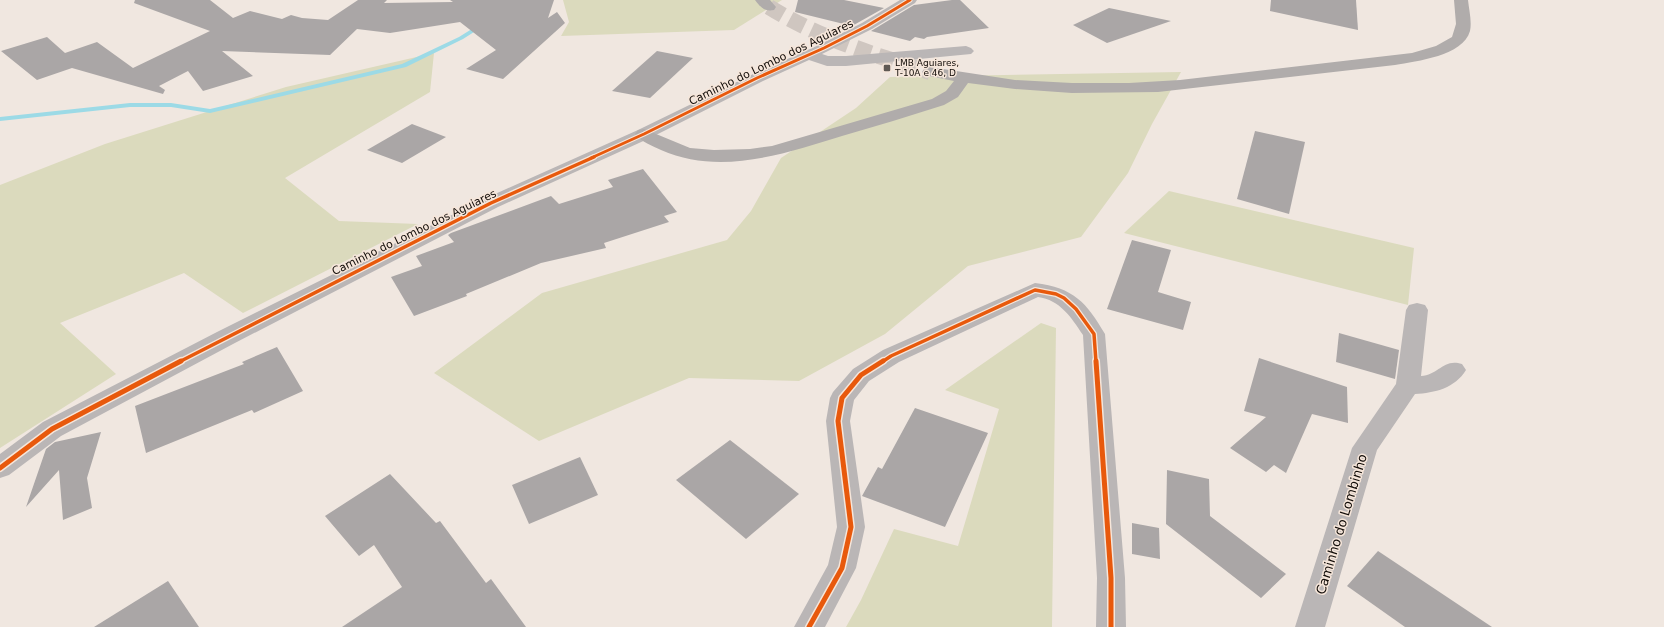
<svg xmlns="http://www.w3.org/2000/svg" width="1664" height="627" font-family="'DejaVu Sans',sans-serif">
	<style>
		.green { fill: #dbdabd }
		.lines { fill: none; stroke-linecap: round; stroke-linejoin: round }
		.stream { fill: #9cdae6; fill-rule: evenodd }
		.building { fill: #aaa6a6 }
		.secondary-tunnel { stroke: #cfc6c0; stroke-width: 16; stroke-dasharray: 16 8; stroke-linecap: butt }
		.street { fill: #bab6b6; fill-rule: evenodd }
		.secondary { fill: #b0acab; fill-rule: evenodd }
		.cycleway-far2-casing { stroke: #f6e6da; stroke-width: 5 }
		.cycleway-far1-casing { stroke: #f6e6da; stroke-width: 6 }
		.cycleway-casing { stroke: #f6e6da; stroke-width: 8 }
		.cycleway-far2 { stroke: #e8590c; stroke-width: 3 }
		.cycleway-far1 { stroke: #e8590c; stroke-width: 3.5 }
		.cycleway { stroke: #e8590c; stroke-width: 5 }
		.poi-dot { fill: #5f5954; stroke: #f6e6da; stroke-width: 1.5 }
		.labels { text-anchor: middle; stroke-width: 3; stroke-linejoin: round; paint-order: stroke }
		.far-poi-label { font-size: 9px; fill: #110c08; stroke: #f6e6da; text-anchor: start }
		.street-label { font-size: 11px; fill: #110c08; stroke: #f6e6da }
		.near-street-label { font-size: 13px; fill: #110c08; stroke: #f6e6da }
	</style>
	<rect width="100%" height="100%" fill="#f0e7e0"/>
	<g class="green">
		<path d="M563,0H782L734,30L561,36L569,22Z"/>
		<path d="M434,53L430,92L285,178L339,221L418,224L243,313L184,273L60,323L116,374L0,448V185L105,144L286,87Z"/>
		<path d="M1181,72L1152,124L1128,173L1081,237L968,266L885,334L799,381L689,378L539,441L434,373L542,293L727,240L751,211L781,158L856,108L890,77Z"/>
		<path d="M1169,191L1414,248L1408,305L1124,233Z"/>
		<path d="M1041,323L1056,328L1052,627H846L861,600L894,529L958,546L999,409L945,390Z"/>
	</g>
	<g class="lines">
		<path class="stream" d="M483,22L486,24L485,25L463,39L406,67L210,113L171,107H130L0,121V117L130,103H171L210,109L402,64L459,37Z"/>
	</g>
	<g class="building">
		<path d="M135,0H210L233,18L250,11L282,19L291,15L302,18L328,20L358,0H387L384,3L453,2L450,0H554L548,18L557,12L565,23L503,79L466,69L496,50L460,22L390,33L357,29L330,55L222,51L253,76L203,91L188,71L159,86L165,90L163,94L72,68L37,80L1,51L47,37L65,53L97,42L133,68L210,31L134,3Z"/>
		<path d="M798,0H844L884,8L852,26L795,12Z"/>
		<path d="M952,0H960L989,28L927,37L924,39L915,37L910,41L871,31L914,5Z"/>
		<path d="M1271,0H1356L1358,30L1270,11Z"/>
		<path d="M1109,8L1114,9L1171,21L1107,43L1073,25Z"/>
		<path d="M657,51L693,58L650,98L612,91Z"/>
		<path d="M412,124L446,137L402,163L367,150Z"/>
		<path d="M1255,131L1305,142L1289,214L1237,199Z"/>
		<path d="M643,169L677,212L664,216L669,222L604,243L606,248L541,263L466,294L467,296L414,316L391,277L422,266L416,256L454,242L448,235L451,233L551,196L559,204L613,187L608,180Z"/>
		<path d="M1132,240L1171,250L1158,292L1191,302L1183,330L1107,309Z"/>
		<path d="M1339,333L1399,350L1395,379L1336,362Z"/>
		<path d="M277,347L303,391L254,413L252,410L146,453L135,406L244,364L242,362Z"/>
		<path d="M1259,358L1347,387L1348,423L1312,414L1286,473L1274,465L1266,472L1230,448L1266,417L1244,411Z"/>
		<path d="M915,408L988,433L945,527L862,496L878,467L882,469Z"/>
		<path d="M101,432L87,478L92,508L63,520L59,470L26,507L46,449L55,442Z"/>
		<path d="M730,440L799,494L746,539L676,480Z"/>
		<path d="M580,457L598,495L529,524L512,485Z"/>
		<path d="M1167,470L1209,479L1210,516L1286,574L1261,598L1166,524Z"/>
		<path d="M390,474L436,523L440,521L486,583L491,579L526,627H342L402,587L374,545L359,556L325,516Z"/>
		<path d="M1132,523L1159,528L1160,559L1132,554Z"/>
		<path d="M1378,551L1492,627H1405L1347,586Z"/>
		<path d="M168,581L199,627H94Z"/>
	</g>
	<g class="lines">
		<path class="secondary-tunnel" d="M769,7C819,38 874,55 930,72"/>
		<g class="street">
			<path d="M900,0H917L915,3L872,29L822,54L828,56H846L966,46L971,48L974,51L971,54L846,66H827L809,60L763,81L650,138L498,207L233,344L61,436L9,475L0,478V454L43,422L217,332L484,199L638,130L751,75L819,45L862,23Z"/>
			<path d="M1035,283C1074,288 1086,302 1105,334L1125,578L1126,627H1096L1097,578L1083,335C1071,317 1060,300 1038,297L899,362L869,381L854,400L850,421L865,527L856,568L825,627H794L828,565L837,527L826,421L830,398L833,392L853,369L883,350Z"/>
			<path d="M1417,303L1425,305L1428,310L1421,376C1439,375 1443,358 1462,364L1466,370C1455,388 1435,393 1415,394L1377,450L1325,627H1295L1352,448L1396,384L1406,310L1409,305Z"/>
		</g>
		<g class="secondary">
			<path d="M755,0H770L776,7L774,10C765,12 760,7 755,0Z"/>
			<path d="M1454,0H1468C1469,10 1472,21 1470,31C1463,56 1417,61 1395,65L1158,92L1072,93L1015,89L968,83L958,97L944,105C910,116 876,126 842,136C784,154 720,176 661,150C653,146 641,142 635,134L638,130L644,129L690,148L714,150L750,149L772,146L932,99L946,91L954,81L924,75L922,72L924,69L930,67L1015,80L1072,83H1129L1180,80L1412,53L1436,46L1452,37L1456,24Z"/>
		</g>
		<defs>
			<path id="cycleway-far2" d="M591,158L644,134L757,78L824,48L867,26L910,0"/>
			<g id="cycleway-far1">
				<path d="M179,362L491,203L594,157"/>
				<path d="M882,362L891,356L1035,290L1056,294L1064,298L1076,309L1094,334L1096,362"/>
			</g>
			<g id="cycleway">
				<path d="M1096,361L1111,578V627"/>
				<path d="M0,468L52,429L181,361"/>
				<path d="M809,627L842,568L851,527L838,421L842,398L861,375L883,361"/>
			</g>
		</defs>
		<use href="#cycleway-far2" class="cycleway-far2-casing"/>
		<use href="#cycleway-far1" class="cycleway-far1-casing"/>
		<use href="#cycleway" class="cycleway-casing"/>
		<use href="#cycleway-far2" class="cycleway-far2"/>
		<use href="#cycleway-far1" class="cycleway-far1"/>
		<use href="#cycleway" class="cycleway"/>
	</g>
	<rect class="poi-dot" x="883" y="64" width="8" height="8" rx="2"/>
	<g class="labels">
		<g class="far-poi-label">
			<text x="895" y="66">LMB Aguiares,<tspan x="895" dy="10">T-10A e 46, D</tspan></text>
		</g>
		<g class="street-label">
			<text transform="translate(771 62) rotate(-26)" y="4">Caminho do Lombo dos Aguiares</text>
			<text transform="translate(414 232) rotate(-26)" y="4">Caminho do Lombo dos Aguiares</text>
		</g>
		<g class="near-street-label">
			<text transform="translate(1341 524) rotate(-73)" y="5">Caminho do Lombinho</text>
		</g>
	</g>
</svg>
